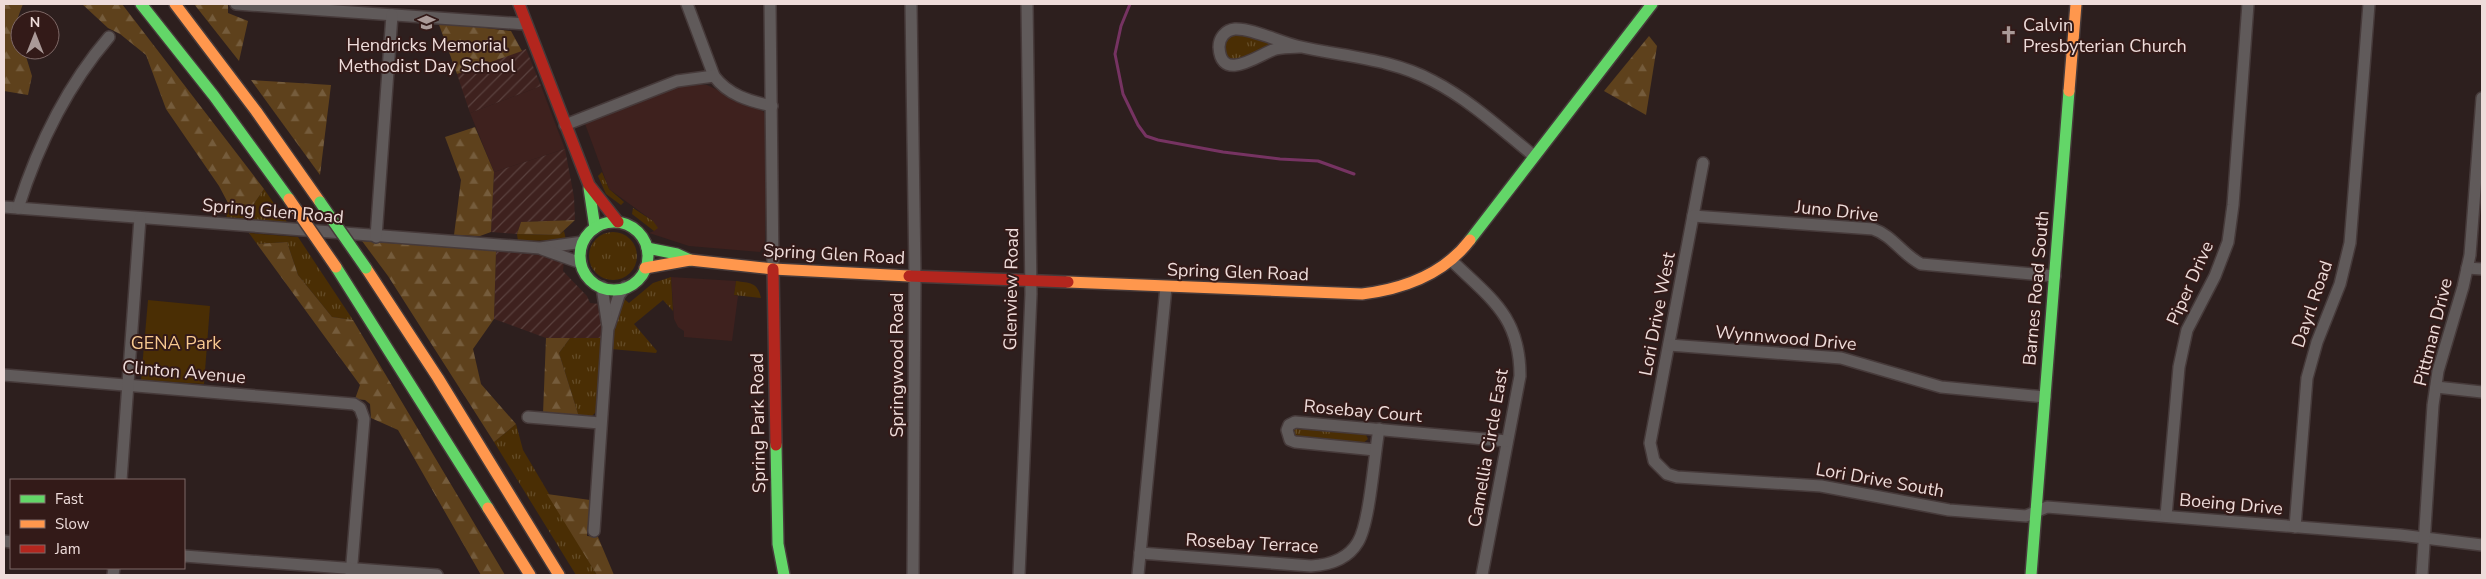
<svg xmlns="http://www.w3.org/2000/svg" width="2486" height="579" font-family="'Nunito Sans',sans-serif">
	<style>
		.built { fill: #3e211e }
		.industrial { fill: url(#industrial-furrows) }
		.grass { fill: url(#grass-tufts) }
		.forest { fill: url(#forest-firs) }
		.park { fill: #4a2e04 }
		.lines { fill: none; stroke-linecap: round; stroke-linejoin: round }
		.stream { stroke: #763362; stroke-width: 3 }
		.street-casing { stroke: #463a3a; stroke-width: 14 }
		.fast-casing { stroke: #463a3a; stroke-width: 14 }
		.slow-casing { stroke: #463a3a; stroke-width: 14 }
		.jam-casing { stroke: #463a3a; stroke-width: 14 }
		.street { stroke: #605a5a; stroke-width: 11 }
		.fast { stroke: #63d668; stroke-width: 11 }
		.slow { stroke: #ff974d; stroke-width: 11 }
		.jam { stroke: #b3261e; stroke-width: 11 }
		.fast-bridge-casing { stroke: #463a3a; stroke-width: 14; stroke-linecap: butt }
		.slow-bridge-casing { stroke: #463a3a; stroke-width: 14; stroke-linecap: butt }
		.fast-bridge { stroke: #63d668; stroke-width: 11 }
		.slow-bridge { stroke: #ff974d; stroke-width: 11 }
		.labels { text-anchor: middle; stroke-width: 4; stroke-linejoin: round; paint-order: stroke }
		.poi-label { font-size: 18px; fill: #eedcda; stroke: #331a18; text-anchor: start }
		.street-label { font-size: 18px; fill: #eedcda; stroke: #331a18 }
		.park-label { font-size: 18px; fill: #f9ca91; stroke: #331a18 }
	</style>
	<defs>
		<pattern id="industrial-furrows" width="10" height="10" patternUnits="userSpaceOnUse" patternTransform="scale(1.25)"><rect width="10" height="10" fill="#3e211e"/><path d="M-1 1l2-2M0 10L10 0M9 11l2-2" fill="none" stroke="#5a413e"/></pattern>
		<pattern id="grass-tufts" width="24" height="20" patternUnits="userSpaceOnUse" patternTransform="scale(1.25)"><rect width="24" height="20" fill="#4a2e04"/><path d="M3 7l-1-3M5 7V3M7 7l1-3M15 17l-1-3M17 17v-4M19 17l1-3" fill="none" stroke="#644c28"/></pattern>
		<pattern id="forest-firs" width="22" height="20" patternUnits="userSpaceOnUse" patternTransform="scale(1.25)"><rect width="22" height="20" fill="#5e411c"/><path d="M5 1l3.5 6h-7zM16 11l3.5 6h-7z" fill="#755c3c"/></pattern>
	</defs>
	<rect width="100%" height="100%" fill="#2d1f1e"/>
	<g class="built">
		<path d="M682,84L707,85L763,111L767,118L765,242L760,252L689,246L649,233L654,231L653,221L609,189L584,121Z"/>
		<path d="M541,86L565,149L494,172L470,113Z"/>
		<path d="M671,277L736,281L734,295L738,296L732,341L684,337V331L678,327L674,319Z"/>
	</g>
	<g class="industrial">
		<path d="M526,49L541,86L470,113L457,74Z"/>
		<path d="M565,149L574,197L575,220L521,222L517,234L491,232L494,172Z"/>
		<path d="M496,251L550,256L564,260L563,271L587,296L590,303L600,304L602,338H546L494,319Z"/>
	</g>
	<g class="grass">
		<path d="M1232,34H1240L1275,45L1242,61H1231L1224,53V42Z"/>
		<path d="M602,172L609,189L624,202L621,205L606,194L598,176Z"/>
		<path d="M264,189L289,225L226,221L228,203L253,205Z"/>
		<path d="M633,208L653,221L658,228L654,231L632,214Z"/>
		<path d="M564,231L566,240L518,241L517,234L559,235Z"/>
		<circle cx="613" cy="256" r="24"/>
		<path d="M249,233L298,237L353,320L332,317L298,275L287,242L257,244Z"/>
		<path d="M671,277L673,311L663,300L634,324L657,351L656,353L611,349L614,327L623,298L629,303L653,283Z"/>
		<path d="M736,281C749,283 758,282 761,298L734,295Z"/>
		<path d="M570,338H602L596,412L591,417H579L559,353Z"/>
		<path d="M516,424L523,450L597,575H576L494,442Z"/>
		<path d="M1296,427L1365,433L1368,439L1362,444L1296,437L1292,432Z"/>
	</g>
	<g class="forest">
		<path d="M4,4H23L15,25L20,39V50H24L32,76L28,95L4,91Z"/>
		<path d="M82,4H122L264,189L253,205L228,203L219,186L166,109L146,55L120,34L108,28Z"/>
		<path d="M194,4H228V13L248,21L239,61Z"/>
		<path d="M438,22L511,31L522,51L457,74Z"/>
		<path d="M1649,36L1657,46L1646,115L1604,91Z"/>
		<path d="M251,80L331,85L320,175Z"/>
		<path d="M475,127L494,172L491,232L480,236L454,235L461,180L445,137Z"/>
		<path d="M575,220L559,235L517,234L521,222Z"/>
		<path d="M362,241L496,251L494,319L473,349L481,384L516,424L494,442L388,276Z"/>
		<path d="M287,242L298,275L332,317L353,320L505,575H481L398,430L371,418L370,404L365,400L355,399L360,385L257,244Z"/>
		<path d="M546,338H570L559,353L579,417L543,414Z"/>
		<path d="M547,494L590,500L587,536L598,537L614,575H597Z"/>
	</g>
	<path class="park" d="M148,300L210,306L204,384L141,380Z"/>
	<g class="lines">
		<path class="stream" d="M1130,4L1121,26L1115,54L1123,94L1138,125L1146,136L1158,140L1223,152L1280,159L1318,161L1354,174"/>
		<defs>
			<g id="street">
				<path d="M236,4L526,24"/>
				<path d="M687,4L714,76C728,95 749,101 772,106"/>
				<path d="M770,4L773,269"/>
				<path d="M911,4L915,276L913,575"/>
				<path d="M1299,47C1290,48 1280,47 1273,50C1257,56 1221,83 1219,47C1219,38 1225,30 1235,29C1252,28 1279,42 1297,46C1344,57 1390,58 1433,81C1470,100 1502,130 1534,156"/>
				<path d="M565,125L677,81L714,76"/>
				<path d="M1703,163L1650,443L1654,461L1667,474L1677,477L1821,486L1949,510L2026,516L2047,507L2400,535L2482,545"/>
				<path d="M4,207L540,248L583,242"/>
				<path d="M18,208C38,145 66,87 109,37"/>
				<path d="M1693,216L1873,229C1892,235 1903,255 1921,264L2055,276"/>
				<path d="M376,237L392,15"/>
				<path d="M542,249L581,263"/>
				<path d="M1451,260C1491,299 1520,316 1520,376L1482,575"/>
				<path d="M2467,268L2482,269"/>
				<path d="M609,326L619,295L625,287"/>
				<path d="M1669,345L1841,358L1941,387L2045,397"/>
				<path d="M4,375L354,404L360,408L364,419L351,575"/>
				<path d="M2436,387L2482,392"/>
				<path d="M528,417L600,423"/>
				<path d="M1375,450L1295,442L1290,440L1287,430L1289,425L1295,422L1507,441"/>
				<path d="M121,480L140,218"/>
				<path d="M2166,516L2179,367L2187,330L2215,276L2228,242L2233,205L2248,4"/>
				<path d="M2295,527L2307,378L2317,342L2340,284L2350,243L2369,4"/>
				<path d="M594,531L608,327L602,287"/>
				<path d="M4,541L11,542"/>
				<path d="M1140,553L1311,566C1329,565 1348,559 1358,542C1370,522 1374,456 1379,429"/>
				<path d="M184,556L437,575"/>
				<path d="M113,575L114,568"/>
				<path d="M1019,575L1031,294L1027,4"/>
				<path d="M1138,575L1166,287"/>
				<path d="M2422,575L2433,405L2438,371L2463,287L2470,255L2482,98"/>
			</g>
			<g id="fast">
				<path d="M141,4L214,96L289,199"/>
				<path d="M589,188L595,228"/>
				<circle cx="614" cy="256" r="34"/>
				<path d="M1470,240L1652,4"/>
				<path d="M647,248L677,254L690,260"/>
				<path d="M336,267L488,508"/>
				<path d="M776,445L778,544L784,575"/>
				<path d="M2031,575L2069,91"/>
			</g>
			<g id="slow">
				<path d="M175,4L256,111L320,202"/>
				<path d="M2069,91L2076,4"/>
				<path d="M366,268L438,378L559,575"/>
				<path d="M645,268L690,260L773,269L909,276"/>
				<path d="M1068,282L1362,294C1403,289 1444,274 1470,240"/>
				<path d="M488,508L530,575"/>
			</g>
			<g id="jam">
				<path d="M519,4L589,185L618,222"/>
				<path d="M773,269L776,445"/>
				<path d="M909,276L1068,282"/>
			</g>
		</defs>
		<use href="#street" class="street-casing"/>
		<use href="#fast" class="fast-casing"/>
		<use href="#slow" class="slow-casing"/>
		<use href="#jam" class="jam-casing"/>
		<use href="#street" class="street"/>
		<use href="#fast" class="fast"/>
		<use href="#slow" class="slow"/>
		<use href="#jam" class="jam"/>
		<defs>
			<path id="fast-bridge" d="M320,202L366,268"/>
			<path id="slow-bridge" d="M289,199L336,267"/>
		</defs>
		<use href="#fast-bridge" class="fast-bridge-casing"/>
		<use href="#slow-bridge" class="slow-bridge-casing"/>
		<use href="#fast-bridge" class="fast-bridge"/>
		<use href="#slow-bridge" class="slow-bridge"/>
	</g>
	<defs>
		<symbol id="school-bare" viewBox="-9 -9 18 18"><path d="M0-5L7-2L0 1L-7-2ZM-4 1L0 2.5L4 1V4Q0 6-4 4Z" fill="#aa9a98" stroke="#331a18" stroke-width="2.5" paint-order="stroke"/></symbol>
		<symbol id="church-bare" viewBox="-9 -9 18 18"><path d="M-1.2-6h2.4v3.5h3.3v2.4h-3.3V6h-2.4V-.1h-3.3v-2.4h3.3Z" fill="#aa9a98" stroke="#331a18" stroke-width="2.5" paint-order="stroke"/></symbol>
	</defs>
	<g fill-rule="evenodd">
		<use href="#school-bare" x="414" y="10" width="25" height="25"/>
		<use href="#church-bare" x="1996" y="22" width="25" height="25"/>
	</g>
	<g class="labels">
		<g class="poi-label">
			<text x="2023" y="31">Calvin<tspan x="2023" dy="21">Presbyterian Church</tspan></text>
			<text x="427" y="51" text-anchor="middle">Hendricks Memorial<tspan x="427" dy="21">Methodist Day School</tspan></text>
		</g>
		<g class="street-label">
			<text transform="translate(273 211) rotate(5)" y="6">Spring Glen Road</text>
			<text transform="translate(1837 211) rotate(6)" y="6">Juno Drive</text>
			<text transform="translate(834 254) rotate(3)" y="6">Spring Glen Road</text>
			<text transform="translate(1238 272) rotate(2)" y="6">Spring Glen Road</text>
			<text transform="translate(2190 283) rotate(-66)" y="6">Piper Drive</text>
			<text transform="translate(2036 288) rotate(-85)" y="6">Barnes Road South</text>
			<text transform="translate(1011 289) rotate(-89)" y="6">Glenview Road</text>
			<text transform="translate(2312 304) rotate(-71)" y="6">Dayrl Road</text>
			<text transform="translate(1657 314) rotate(-79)" y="6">Lori Drive West</text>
			<text transform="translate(2433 332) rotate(-76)" y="6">Pittman Drive</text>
			<text transform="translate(1786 338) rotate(5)" y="6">Wynnwood Drive</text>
			<text transform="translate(897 365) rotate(-90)" y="6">Springwood Road</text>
			<text transform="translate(184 372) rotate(5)" y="6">Clinton Avenue</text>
			<text transform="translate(1363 411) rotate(5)" y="6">Rosebay Court</text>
			<text transform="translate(758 423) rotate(-91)" y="6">Spring Park Road</text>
			<text transform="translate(1488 448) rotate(-80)" y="6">Camellia Circle East</text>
			<text transform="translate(1880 480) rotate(10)" y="6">Lori Drive South</text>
			<text transform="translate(2231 504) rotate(5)" y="6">Boeing Drive</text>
			<text transform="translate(1252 543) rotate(3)" y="6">Rosebay Terrace</text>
		</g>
		<g class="park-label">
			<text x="176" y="349">GENA Park</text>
		</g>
	</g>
	<rect width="2486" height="579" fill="none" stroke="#eedcda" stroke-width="10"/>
	<rect x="10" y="479" width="175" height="90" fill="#331a18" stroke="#7e6866"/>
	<rect x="20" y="495" width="25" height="8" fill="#63d668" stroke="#7e6866"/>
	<text x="55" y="504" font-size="15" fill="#eedcda">Fast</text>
	<rect x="20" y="520" width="25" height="8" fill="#ff974d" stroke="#7e6866"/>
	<text x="55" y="529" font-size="15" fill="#eedcda">Slow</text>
	<rect x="20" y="545" width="25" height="8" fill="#b3261e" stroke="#7e6866"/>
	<text x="55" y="554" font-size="15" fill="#eedcda">Jam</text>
	<g transform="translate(35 35)"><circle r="24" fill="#331a18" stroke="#7e6866"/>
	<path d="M0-4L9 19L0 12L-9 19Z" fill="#aa9a98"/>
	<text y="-8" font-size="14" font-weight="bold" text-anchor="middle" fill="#eedcda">N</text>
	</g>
</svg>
